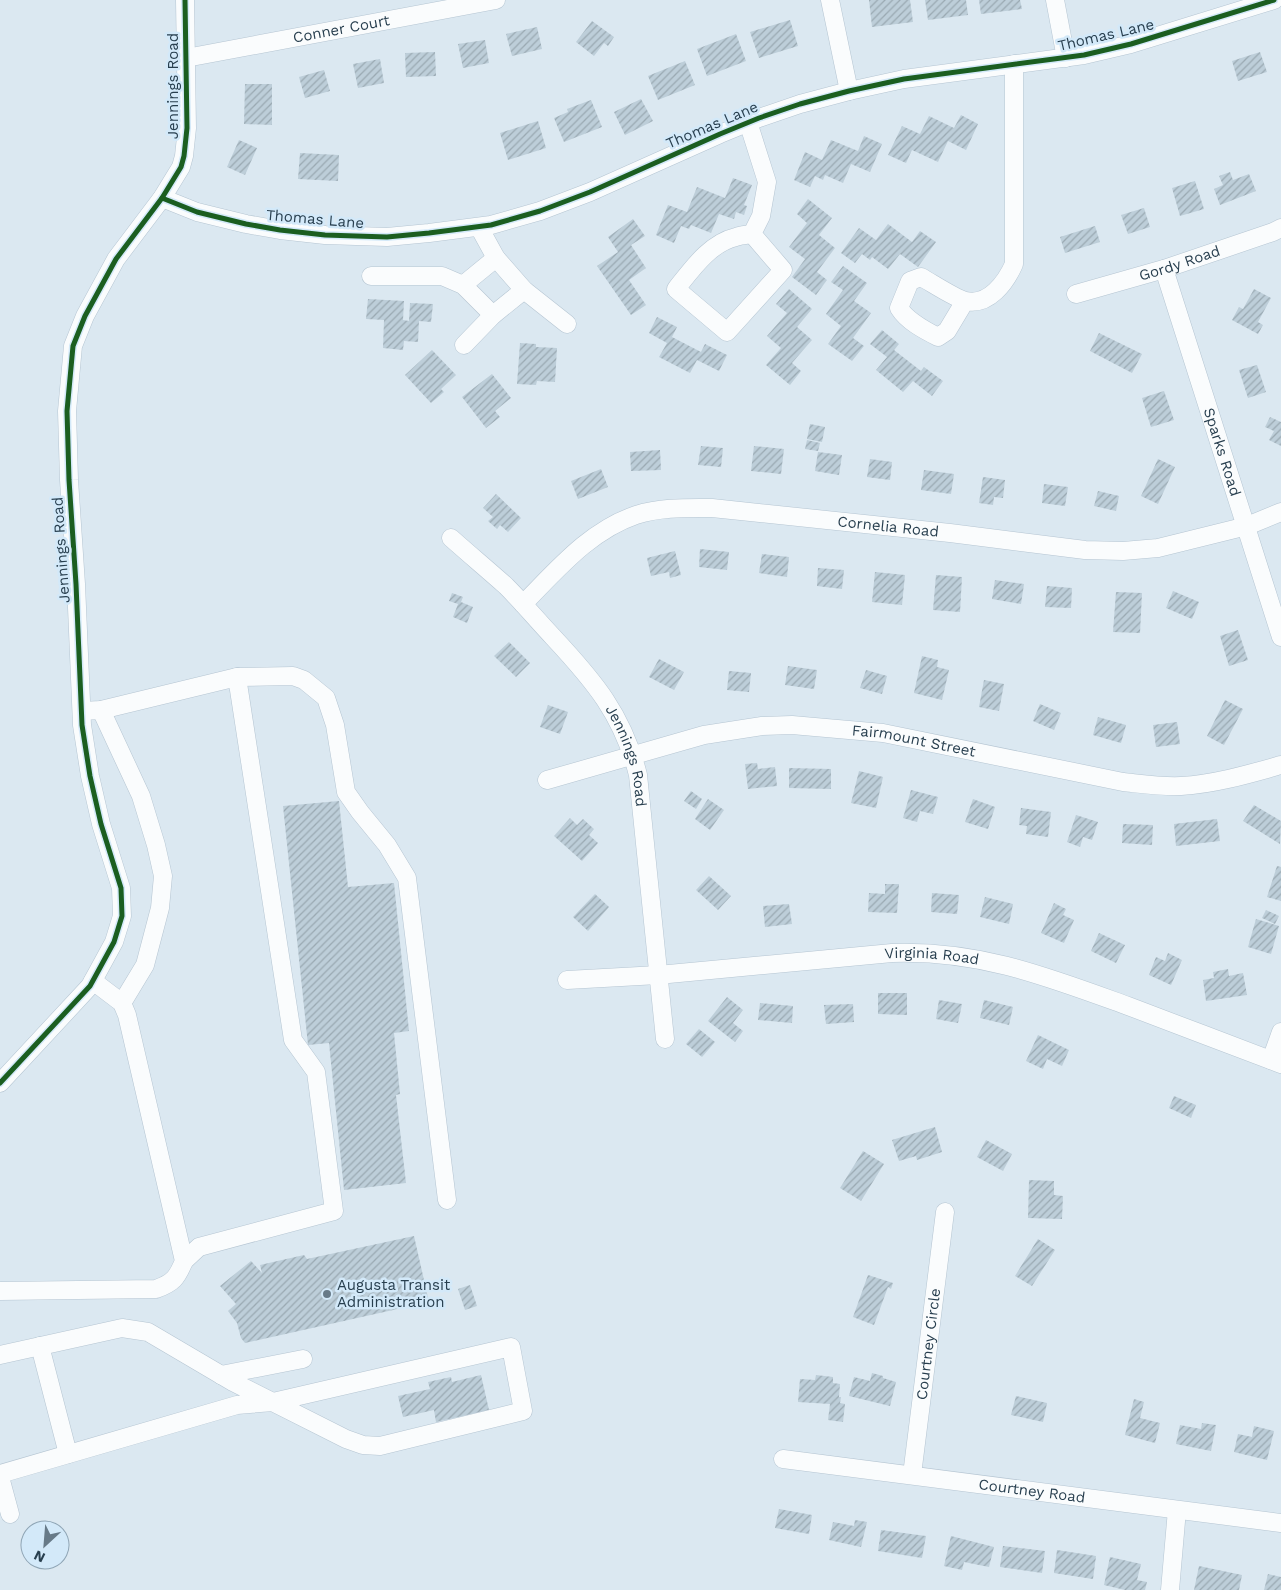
<svg xmlns="http://www.w3.org/2000/svg" width="1281" height="1590" font-family="'Work Sans',sans-serif">
	<style>
		.building { fill: url(#building-hatch) }
		.lines { fill: none; stroke-linecap: round; stroke-linejoin: round }
		.minor-casing { stroke: #b5c5d2; stroke-width: 19 }
		.minor { stroke: #fafcfd; stroke-width: 18 }
		.cycleway-casing { stroke: #d3e9f9; stroke-width: 8 }
		.cycleway { stroke: #1b5e20; stroke-width: 5 }
		.poi-dot { fill: #677a88; stroke: #d3e9f9; stroke-width: 2 }
		.labels { text-anchor: middle; stroke-width: 5; stroke-linejoin: round; paint-order: stroke }
		.street-label { font-size: 15px; fill: #283f4f; stroke: #d3e9f9 }
		.poi-label { font-size: 15px; fill: #283f4f; stroke: #d3e9f9; text-anchor: start }
	</style>
	<defs>
		<pattern id="building-hatch" width="6" height="6" patternUnits="userSpaceOnUse" patternTransform="scale(1.25)"><rect width="6" height="6" fill="#bdced9"/><path d="M-1 1l2-2M0 6l6-6M5 7l2-2" fill="none" stroke="#9aa9b2"/></pattern>
	</defs>
	<rect width="100%" height="100%" fill="#dbe8f1"/>
	<g class="building">
		<path d="M869,0H910L913,22L872,27Z"/>
		<path d="M925,0H966L968,15L928,20Z"/>
		<path d="M979,0H1020L1022,9L981,14Z"/>
		<path d="M790,20L798,46L759,58L750,32Z"/>
		<path d="M592,21L614,37L608,46L604,43L594,56L576,42Z"/>
		<path d="M537,27L542,49L512,56L506,34Z"/>
		<path d="M736,34L746,61L707,76L697,49Z"/>
		<path d="M485,40L489,63L463,68L458,44Z"/>
		<path d="M435,52L436,76L406,77L405,53Z"/>
		<path d="M1260,52L1267,72L1238,81L1232,61Z"/>
		<path d="M380,59L384,83L358,88L353,64Z"/>
		<path d="M685,61L695,85L658,100L648,76Z"/>
		<path d="M324,70L330,91L305,98L299,77Z"/>
		<path d="M245,84H272V125L244,124Z"/>
		<path d="M641,99L653,121L625,135L614,112Z"/>
		<path d="M591,100L602,127L564,142L554,118L568,112L567,109Z"/>
		<path d="M961,115L978,124L966,150L948,141L938,162L912,150L906,163L888,155L902,126L920,134L929,116L954,128Z"/>
		<path d="M538,121L546,148L508,160L500,133Z"/>
		<path d="M864,136L882,144L870,172L851,164L843,183L825,175L823,180L815,176L810,187L794,180L805,152L822,160L831,140L858,151Z"/>
		<path d="M239,140L257,148L245,175L227,167Z"/>
		<path d="M300,153L339,155L338,181L298,179Z"/>
		<path d="M1230,172L1233,180L1249,174L1256,191L1220,205L1214,189L1223,185L1219,176Z"/>
		<path d="M733,178L752,185L744,205L747,206L744,215L736,212L734,219L719,214L711,233L691,225L689,229L681,226L674,243L656,235L668,205L687,212L697,187L725,198Z"/>
		<path d="M1195,181L1204,209L1180,216L1172,188Z"/>
		<path d="M808,199L832,218L819,235L835,248L817,272L827,280L816,295L792,277L805,259L789,247L807,223L797,214Z"/>
		<path d="M1144,208L1150,227L1128,234L1121,215Z"/>
		<path d="M633,219L645,236L631,245L646,268L629,280L646,305L631,315L597,266L618,252L608,237Z"/>
		<path d="M888,224L912,242L920,231L936,242L918,267L900,254L888,269L872,257L870,260L862,254L855,263L841,253L859,228L876,240Z"/>
		<path d="M1095,226L1100,242L1065,253L1060,237Z"/>
		<path d="M843,266L867,283L854,301L871,313L853,338L864,346L852,361L828,344L841,326L826,314L843,290L831,282Z"/>
		<path d="M789,289L812,309L797,327L812,340L792,363L801,371L790,385L766,365L781,348L767,336L787,313L776,304Z"/>
		<path d="M1254,289L1271,298L1258,322L1263,325L1258,334L1232,320L1239,307L1243,309Z"/>
		<path d="M368,299L404,301L403,320L409,321L410,303L433,304L431,322L419,321L418,342L404,341L403,350L383,348L384,320L366,319Z"/>
		<path d="M657,317L677,327L672,337L701,352L705,344L727,355L719,371L697,360L690,373L659,357L667,343L649,333Z"/>
		<path d="M882,330L899,344L894,350L921,371L924,367L943,381L932,396L913,381L903,392L876,370L887,357L870,344Z"/>
		<path d="M1099,333L1142,354L1132,373L1090,351Z"/>
		<path d="M520,343L536,344V347L557,348L555,382L537,381L536,385L517,384Z"/>
		<path d="M432,350L456,375L441,389L444,392L431,403L405,375Z"/>
		<path d="M1257,365L1266,392L1248,398L1239,370Z"/>
		<path d="M492,374L511,398L495,411L500,417L486,428L462,397Z"/>
		<path d="M1164,391L1174,420L1151,427L1142,398Z"/>
		<path d="M1270,417L1281,422V446L1269,440L1274,431L1265,427Z"/>
		<path d="M810,424L825,427L822,442L807,439Z"/>
		<path d="M807,440L820,443L818,451L805,449Z"/>
		<path d="M701,446L723,448L721,467L698,465Z"/>
		<path d="M754,446L784,449L781,474L751,471Z"/>
		<path d="M660,450L661,470L631,471L630,452Z"/>
		<path d="M818,452L842,455L839,475L815,471Z"/>
		<path d="M870,459L892,462L890,480L867,477Z"/>
		<path d="M1158,459L1175,467L1158,504L1141,496Z"/>
		<path d="M601,469L608,487L578,499L571,481Z"/>
		<path d="M924,470L954,474L951,494L921,490Z"/>
		<path d="M983,477L1005,480L1003,498L994,497L993,505L979,503Z"/>
		<path d="M1044,484L1068,487L1065,506L1042,503Z"/>
		<path d="M1098,491L1119,496L1116,511L1094,506Z"/>
		<path d="M496,494L521,518L508,532L500,525L497,529L488,521L493,517L483,508Z"/>
		<path d="M700,549L729,552L727,570L699,567Z"/>
		<path d="M675,551L681,575L670,578L669,572L651,576L647,558Z"/>
		<path d="M762,554L789,557L787,577L759,573Z"/>
		<path d="M818,568L844,570L842,589L817,586Z"/>
		<path d="M875,572L905,575L902,605L872,602Z"/>
		<path d="M936,575L962,577L960,612L933,610Z"/>
		<path d="M995,580L1024,584L1021,604L992,599Z"/>
		<path d="M1047,586L1072,588L1071,608L1045,607Z"/>
		<path d="M1173,591L1199,602L1192,619L1166,608Z"/>
		<path d="M1116,592L1142,593L1140,633L1113,632Z"/>
		<path d="M452,593L463,597L461,602L473,607L467,623L453,617L458,604L449,601Z"/>
		<path d="M1238,630L1248,660L1229,666L1220,636Z"/>
		<path d="M509,642L530,663L516,677L494,656Z"/>
		<path d="M922,656L938,660L937,667L949,670L942,700L914,693Z"/>
		<path d="M659,659L684,672L674,690L649,677Z"/>
		<path d="M788,666L817,670L814,689L785,685Z"/>
		<path d="M866,670L887,676L882,694L860,688Z"/>
		<path d="M729,671L751,673L749,692L727,690Z"/>
		<path d="M984,680L1004,684L999,711L979,707Z"/>
		<path d="M1225,700L1243,709L1224,745L1207,736Z"/>
		<path d="M1040,704L1061,713L1054,730L1033,721Z"/>
		<path d="M548,705L568,712L560,734L540,727Z"/>
		<path d="M1098,717L1126,725L1121,743L1093,735Z"/>
		<path d="M1177,722L1180,744L1156,747L1153,725Z"/>
		<path d="M757,763L758,769L775,767L777,786L748,789L745,764Z"/>
		<path d="M789,768L831,769V789L789,788Z"/>
		<path d="M859,771L883,777L876,808L851,803Z"/>
		<path d="M911,790L938,797L933,814L920,811L917,822L903,818Z"/>
		<path d="M691,791L702,799L696,809L684,801Z"/>
		<path d="M708,799L724,810L710,830L695,819Z"/>
		<path d="M973,799L995,807L988,829L965,822Z"/>
		<path d="M339,801L348,887L394,883L409,1031L394,1033L400,1094L396,1095L406,1183L344,1190L329,1043L308,1045L283,806Z"/>
		<path d="M1254,805L1281,821L1280,844L1243,821Z"/>
		<path d="M1021,808L1051,812L1048,837L1026,834L1027,826L1019,825Z"/>
		<path d="M1076,815L1098,822L1092,840L1083,837L1080,847L1067,842Z"/>
		<path d="M570,818L577,825L583,819L594,829L589,835L598,843L582,861L554,836Z"/>
		<path d="M1217,819L1220,841L1176,846L1174,824Z"/>
		<path d="M1123,824L1153,825L1152,845L1122,843Z"/>
		<path d="M1277,866L1281,867V901L1267,897Z"/>
		<path d="M709,876L731,896L718,910L696,890Z"/>
		<path d="M885,884H899L897,913L868,912L869,893L885,894Z"/>
		<path d="M932,893L959,895L957,914L931,912Z"/>
		<path d="M595,894L609,907L588,931L573,917Z"/>
		<path d="M985,897L1013,904L1009,924L980,917Z"/>
		<path d="M1054,903L1066,909L1063,915L1074,920L1064,943L1041,933Z"/>
		<path d="M789,904L792,924L765,927L763,906Z"/>
		<path d="M1266,910L1279,916L1275,924L1262,918Z"/>
		<path d="M1256,919L1279,926L1271,954L1248,947Z"/>
		<path d="M1099,933L1125,945L1116,963L1091,951Z"/>
		<path d="M1168,953L1182,960L1171,985L1149,975L1156,957L1165,961Z"/>
		<path d="M1228,969L1229,976L1243,973L1247,995L1206,1001L1203,980L1214,978L1213,972Z"/>
		<path d="M878,993H907V1015L878,1014Z"/>
		<path d="M727,997L743,1010L733,1023L743,1031L735,1042L708,1021Z"/>
		<path d="M939,1000L962,1004L958,1023L936,1019Z"/>
		<path d="M984,1000L1013,1007L1009,1025L980,1018Z"/>
		<path d="M760,1003L793,1006L792,1023L758,1020Z"/>
		<path d="M853,1004L854,1022L826,1024L824,1005Z"/>
		<path d="M699,1029L715,1042L702,1057L686,1044Z"/>
		<path d="M1038,1035L1069,1050L1062,1066L1047,1059L1043,1069L1026,1061Z"/>
		<path d="M1174,1096L1196,1105L1191,1118L1169,1108Z"/>
		<path d="M935,1127L942,1152L917,1160L916,1156L899,1161L892,1140Z"/>
		<path d="M986,1140L1012,1154L1003,1171L977,1157Z"/>
		<path d="M863,1151L884,1164L861,1201L840,1188Z"/>
		<path d="M1029,1180L1054,1181V1195L1063,1196L1062,1219L1028,1218Z"/>
		<path d="M414,1236L429,1302L245,1343L241,1338L237,1323L228,1311L236,1304L220,1286L251,1261L262,1273L260,1265L304,1255L307,1259Z"/>
		<path d="M1038,1239L1055,1250L1032,1286L1015,1276Z"/>
		<path d="M868,1275L893,1283L891,1289L888,1287L874,1325L853,1317Z"/>
		<path d="M470,1285L477,1306L465,1310L458,1289Z"/>
		<path d="M872,1373L883,1376V1378L896,1382L890,1406L849,1396L854,1377L870,1381Z"/>
		<path d="M481,1375L489,1410L436,1422L434,1410L403,1417L398,1396L430,1389L428,1382L451,1377L452,1382Z"/>
		<path d="M816,1375L833,1377V1383L840,1384L839,1397H841L840,1403L845,1404L843,1422L828,1420L830,1404L798,1402L800,1379L815,1380Z"/>
		<path d="M1016,1396L1047,1403L1043,1422L1011,1415Z"/>
		<path d="M1134,1399L1144,1402L1140,1418L1160,1423L1155,1443L1125,1435Z"/>
		<path d="M1202,1423L1216,1425L1211,1451L1176,1444L1180,1425L1201,1429Z"/>
		<path d="M1254,1426L1274,1431L1267,1460L1234,1452L1238,1434L1252,1437Z"/>
		<path d="M779,1509L812,1515L809,1534L775,1528Z"/>
		<path d="M855,1520L867,1522L861,1547L829,1540L833,1522L854,1526Z"/>
		<path d="M881,1530L926,1536L922,1558L878,1551Z"/>
		<path d="M951,1536L994,1547L989,1567L964,1562L962,1570L944,1566Z"/>
		<path d="M1003,1546L1045,1551L1042,1573L1000,1567Z"/>
		<path d="M1057,1550L1096,1556L1093,1579L1054,1573Z"/>
		<path d="M1110,1557L1141,1564L1137,1580L1147,1582L1145,1590H1125L1104,1585Z"/>
		<path d="M1199,1566L1242,1575L1239,1590H1194Z"/>
		<path d="M1268,1574L1281,1577V1590H1264Z"/>
	</g>
	<g class="lines">
		<defs>
			<g id="minor">
				<path d="M830,0L849,91"/>
				<path d="M1055,0L1066,58"/>
				<path id="s1" d="M186,58L496,0"/>
				<path d="M748,122L767,182L761,216L752,234C747,235 741,235 736,237C710,243 692,269 676,289L727,332L783,270L752,234"/>
				<path d="M162,198L197,212L246,224L280,230L325,235L387,237L429,233L491,225L540,211L590,192L720,134L759,118L800,104L849,91L904,79L1084,55L1131,44L1274,0"/>
				<path d="M479,227L496,258L524,290L567,324"/>
				<path id="s2" d="M1164,269L1281,637"/>
				<path d="M371,276H442L463,285L493,315"/>
				<path d="M463,285L496,258"/>
				<path id="s3" d="M1076,294L1164,269L1273,232L1281,228"/>
				<path d="M965,301L947,331L938,337C924,330 907,321 899,308L910,281L921,277C932,283 956,299 966,301C989,306 1006,282 1014,264V64"/>
				<path d="M464,345L493,315L524,290"/>
				<path id="s4" d="M451,538C469,554 488,570 506,586C522,602 537,620 553,637C594,681 623,715 638,775L665,1039"/>
				<path id="s5" d="M523,604C557,570 589,531 636,515C661,507 687,508 712,508L950,533L1085,550L1123,551L1158,548L1247,526L1281,512"/>
				<path d="M237,677L293,676L304,680L326,698L335,725L346,792L360,812L387,845L407,878L447,1200"/>
				<path d="M101,710L141,796L156,845L163,876L160,908L145,965L122,1003"/>
				<path d="M82,711L101,710L237,677L293,1040L316,1072L334,1211L199,1247L184,1261"/>
				<path id="s6" d="M547,780L704,735L762,726L792,725L883,733L1123,782C1142,784 1162,787 1181,786C1215,784 1249,774 1281,765"/>
				<path id="s7" d="M567,980L658,975L892,953C980,950 1048,977 1128,1006C1179,1025 1230,1045 1281,1064"/>
				<path d="M1271,1060L1281,1032"/>
				<path d="M0,1083L90,986L114,942L122,916L121,888L101,824L90,776L82,725L76,584L69,480L67,411L73,346L85,316L116,259L162,198L181,167L184,156L187,128L185,0"/>
				<path d="M0,1291L156,1289C173,1283 177,1278 184,1261L127,1015L122,1003L93,981"/>
				<path d="M40,1346L68,1454"/>
				<path d="M0,1355L122,1328L148,1332L233,1382L346,1439L363,1445L380,1446L523,1411L511,1347L273,1402L237,1405L0,1474"/>
				<path d="M221,1375L303,1359"/>
				<path id="s8" d="M783,1459L1281,1523"/>
				<path id="s9" d="M912,1475L945,1212"/>
				<path d="M0,1477L10,1514"/>
				<path d="M1170,1590L1177,1510"/>
			</g>
		</defs>
		<use href="#minor" class="minor-casing"/>
		<use href="#minor" class="minor"/>
		<defs>
			<g id="cycleway">
				<path d="M162,198L197,212L246,224L280,230L325,235L387,237L429,233L491,225L540,211L590,192L720,134L759,118L800,104L849,91L904,79L1084,55L1131,44L1274,0"/>
				<path d="M0,1083L90,986L114,942L122,916L121,888L101,824L90,776L82,725L76,584L69,480L67,411L73,346L85,316L116,259L162,198L181,167L184,156L187,128L185,0"/>
			</g>
		</defs>
		<use href="#cycleway" class="cycleway-casing"/>
		<use href="#cycleway" class="cycleway"/>
	</g>
	<circle class="poi-dot" cx="327" cy="1294" r="5"/>
	<g class="labels">
		<g class="street-label">
			<text dy="5" stroke="none"><textPath href="#s1" startOffset="158">Conner Court</textPath></text>
			<text transform="translate(1106 35) rotate(-13)" y="5">Thomas Lane</text>
			<text transform="translate(173 86) rotate(-90)" y="5">Jennings Road</text>
			<text transform="translate(712 125) rotate(-23)" y="5">Thomas Lane</text>
			<text transform="translate(315 219) rotate(5)" y="5">Thomas Lane</text>
			<text dy="5" stroke="none"><textPath href="#s3" startOffset="108">Gordy Road</textPath></text>
			<text dy="5" stroke="none"><textPath href="#s2" startOffset="192">Sparks Road</textPath></text>
			<text dy="5" stroke="none"><textPath href="#s5" startOffset="399">Cornelia Road</textPath></text>
			<text transform="translate(61 550) rotate(-94)" y="5">Jennings Road</text>
			<text dy="5" stroke="none"><textPath href="#s6" startOffset="375">Fairmount Street</textPath></text>
			<text dy="5" stroke="none"><textPath href="#s4" startOffset="285">Jennings Road</textPath></text>
			<text dy="5" stroke="none"><textPath href="#s7" startOffset="366">Virginia Road</textPath></text>
			<text dy="5" stroke="none"><textPath href="#s9" startOffset="132">Courtney Circle</textPath></text>
			<text dy="5" stroke="none"><textPath href="#s8" startOffset="251">Courtney Road</textPath></text>
		</g>
		<g class="poi-label">
			<text x="337" y="1290">Augusta Transit<tspan x="337" dy="17">Administration</tspan></text>
		</g>
	</g>
	<g transform="translate(45 1545) rotate(206)"><circle r="24" fill="#d3e9f9" stroke="#8fa5b5"/>
	<path d="M0-4L9 19L0 12L-9 19Z" fill="#677a88"/>
	<text y="-8" font-size="14" font-weight="bold" text-anchor="middle" fill="#283f4f">N</text>
	</g>
</svg>
